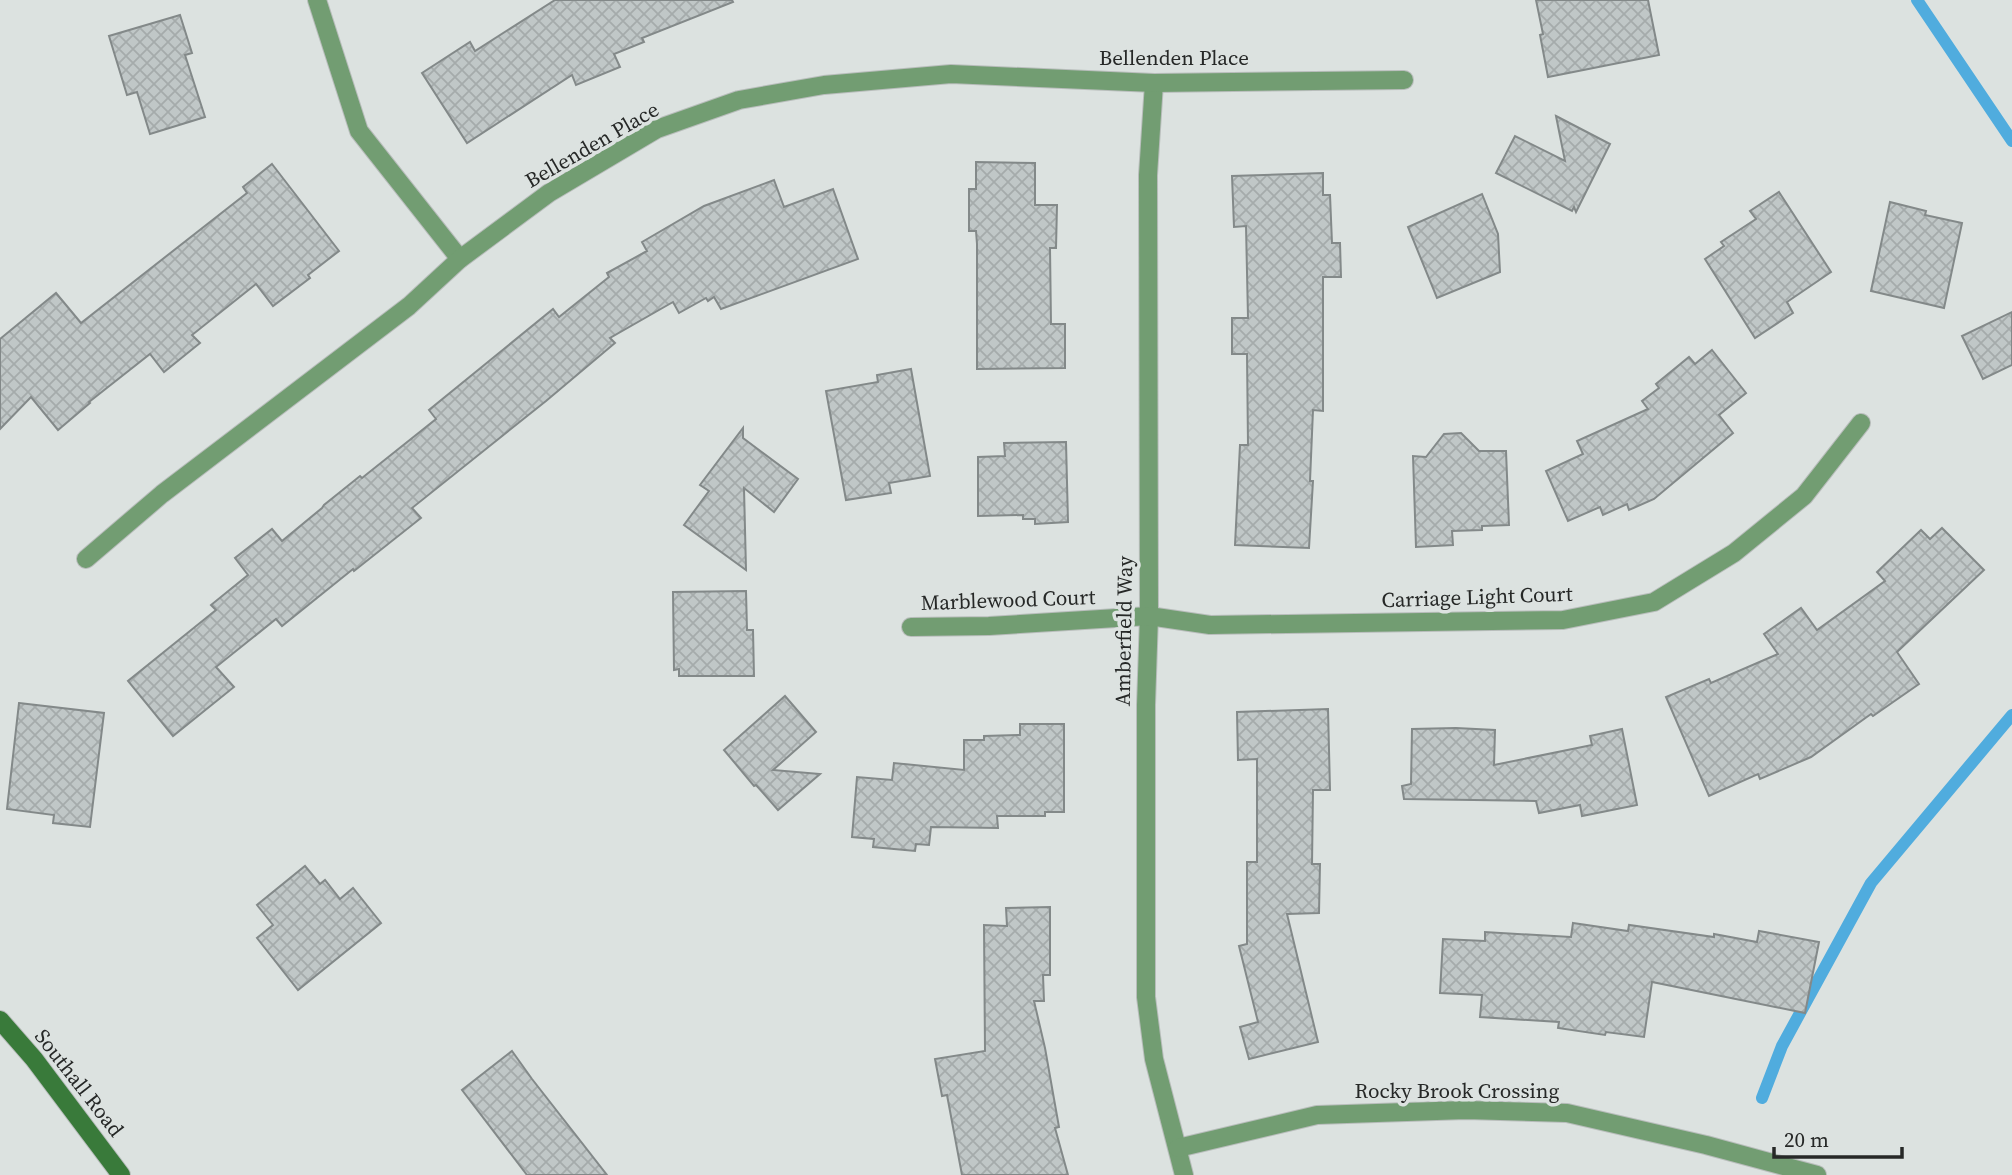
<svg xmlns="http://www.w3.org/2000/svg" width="2012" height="1175" font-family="'Source Serif 4',serif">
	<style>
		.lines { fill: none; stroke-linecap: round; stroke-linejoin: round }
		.stream { stroke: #50acde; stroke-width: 12 }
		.building { fill: url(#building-cross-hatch); stroke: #838989; stroke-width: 2 }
		.street-casing { stroke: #b8bdbb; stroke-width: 20 }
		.secondary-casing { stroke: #b8bdbb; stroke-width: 20 }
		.street { stroke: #729d72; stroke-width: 18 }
		.secondary { stroke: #397a3a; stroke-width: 18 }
		.labels { text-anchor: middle; stroke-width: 7; stroke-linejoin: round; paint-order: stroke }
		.street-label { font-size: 21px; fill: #262827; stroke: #dce2e0 }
	</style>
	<defs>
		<pattern id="building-cross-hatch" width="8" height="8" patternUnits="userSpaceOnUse" patternTransform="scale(1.75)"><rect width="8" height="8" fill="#c0c7c7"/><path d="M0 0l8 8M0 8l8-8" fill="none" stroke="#a5abab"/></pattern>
	</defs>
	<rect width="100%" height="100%" fill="#dce2e0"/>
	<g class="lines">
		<g class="stream">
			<path d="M1917,0L2012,141"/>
			<path d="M1762,1098L1782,1046L1871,883L2012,715"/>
		</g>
	</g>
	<g class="building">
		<path d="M555,0H732L733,2L642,38L644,42L614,54L620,67L576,85L572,75L467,143L422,73L470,42L475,51Z"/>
		<path d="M1536,0H1648L1659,55L1548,77L1540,35L1543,34Z"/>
		<path d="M180,15L192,53L185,55L205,117L150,134L137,92L127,95L109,36Z"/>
		<path d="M1556,116L1610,144L1576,212L1574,207L1572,211L1496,173L1515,136L1565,161Z"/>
		<path d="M976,162L1035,163V205H1057L1056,248H1050L1051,324H1065V368L977,369V244L976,231H969V189H976Z"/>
		<path d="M272,164L339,251L308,275L310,278L273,306L256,284L192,335L200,343L164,372L150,354L89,402L90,403L58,430L31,397L0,429V339L56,293L81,323L247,193L243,187Z"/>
		<path d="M1323,173V195H1330L1332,243H1340L1341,277H1323V411L1313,410L1310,481H1313L1309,548L1235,545L1240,445H1248L1247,354H1232V318H1248L1246,226L1234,227L1232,176Z"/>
		<path d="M774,180L784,207L833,189L858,259L721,309L714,297L708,301L706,298L679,313L673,302L610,338L615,343L546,401L412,508L421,518L354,571L353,569L282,626L276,619L216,667L234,687L173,736L128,681L216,610L211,605L248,575L235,558L272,529L282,541L322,508L324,505L360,476L362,478L436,419L429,410L553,309L559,317L609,277L607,273L647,251L642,242L704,206Z"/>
		<path d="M1779,192L1831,272L1787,302L1793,313L1755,338L1705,259L1724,246L1721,242L1756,219L1750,211Z"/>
		<path d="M1482,194L1498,234L1500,272L1437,298L1408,227Z"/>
		<path d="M1890,202L1926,211L1925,215L1962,223L1944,308L1871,291Z"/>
		<path d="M2012,312V365L1983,379L1962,336Z"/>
		<path d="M1712,350L1746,393L1719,415L1733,433L1654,499L1629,510L1627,504L1603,515L1600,507L1568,521L1546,471L1583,454L1577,441L1648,409L1642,401L1659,388L1656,384L1689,357L1695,364Z"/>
		<path d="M911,369L930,476L889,483L891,493L846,500L826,391L878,382L877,375Z"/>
		<path d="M743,428V438L798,479L774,512L744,488L746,570L684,525L709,491L700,485Z"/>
		<path d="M1461,433L1479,451H1506L1509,525L1482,526V530L1452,531L1453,545L1416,547L1413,456L1426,457L1444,434Z"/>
		<path d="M1066,442L1068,522L1035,524V519H1023V515L978,516V457L1005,456L1004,443Z"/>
		<path d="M1942,528L1984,570L1897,652L1919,684L1873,716L1871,714L1811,757L1760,779L1758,774L1709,796L1666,697L1709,679L1711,683L1778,654L1764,634L1801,608L1817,630L1885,581L1877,572L1921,530L1930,539Z"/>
		<path d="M746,591L747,630H753L754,676H679V669L674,670L673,592Z"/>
		<path d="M785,696L816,732L773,770L820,774L778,810L756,785L754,786L724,750Z"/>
		<path d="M19,703L104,713L90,827L53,823L54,815L7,809Z"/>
		<path d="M1328,709L1330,790H1313L1312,864H1320L1319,913L1287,914L1318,1042L1249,1059L1240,1027L1258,1022L1239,946L1247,944V862H1257V759L1238,760L1237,712Z"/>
		<path d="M1020,724H1064V812H1045V816H997L998,828L931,827L929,845L916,844L915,851L873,847L874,839L852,837L857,777L892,780L894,763L964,770V740H984V736L1020,735Z"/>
		<path d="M1456,728L1495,730L1494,765L1592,745L1590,736L1622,729L1637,805L1582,816L1580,805L1539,813L1536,801L1404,799L1402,786L1411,784L1412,729Z"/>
		<path d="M305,866L320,884L325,880L340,899L353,888L381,923L298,990L257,938L273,925L257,905Z"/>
		<path d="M1050,907V975H1043L1044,1001H1034L1045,1048L1059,1127L1055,1128L1068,1175H962L947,1095L942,1096L935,1059L985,1051L984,925L1007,926L1006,908Z"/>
		<path d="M1573,923L1628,931L1629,925L1714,937V934L1757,942L1759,931L1819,942L1805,1013L1652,982L1644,1037L1606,1032L1605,1035L1558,1028L1559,1022L1480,1017L1482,995L1440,993L1443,939L1485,941V932L1571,937Z"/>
		<path d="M512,1051L532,1079L607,1175H527L462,1090Z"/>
	</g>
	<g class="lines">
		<defs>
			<g id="street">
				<path d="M317,0L359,131L460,259"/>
				<path d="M1154,83L1148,175L1149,616L1146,705V997L1154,1059L1184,1175"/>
				<path d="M86,559L162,494L409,306L460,259L549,193L657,129L739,100L824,85L951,74L1154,83L1404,80"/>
				<path d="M911,627L989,626L1149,616L1210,625L1563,620L1654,602L1734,553L1804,496L1861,423"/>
				<path d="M1178,1148L1317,1115L1466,1110L1567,1113L1706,1145L1817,1175"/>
			</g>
			<path id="secondary" d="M0,1020L34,1059L121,1175"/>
		</defs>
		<use href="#street" class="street-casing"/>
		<use href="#secondary" class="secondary-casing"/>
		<use href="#street" class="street"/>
		<use href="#secondary" class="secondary"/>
	</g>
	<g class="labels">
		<g class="street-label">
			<text x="1174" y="65">Bellenden Place</text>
			<text transform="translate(592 145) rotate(-30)" y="7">Bellenden Place</text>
			<text transform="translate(1477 597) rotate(-2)" y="7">Carriage Light Court</text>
			<text transform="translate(1008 600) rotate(-2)" y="7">Marblewood Court</text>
			<text transform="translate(1124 631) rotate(-89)" y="7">Amberfield Way</text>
			<text transform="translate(79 1083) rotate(52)" y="7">Southall Road</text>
			<text x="1457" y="1098">Rocky Brook Crossing</text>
		</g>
	</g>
	<path d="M1774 1147v10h128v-10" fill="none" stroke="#262827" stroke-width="3.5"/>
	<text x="1784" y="1147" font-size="21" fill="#262827" stroke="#dce2e0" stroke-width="5" paint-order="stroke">20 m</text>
</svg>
